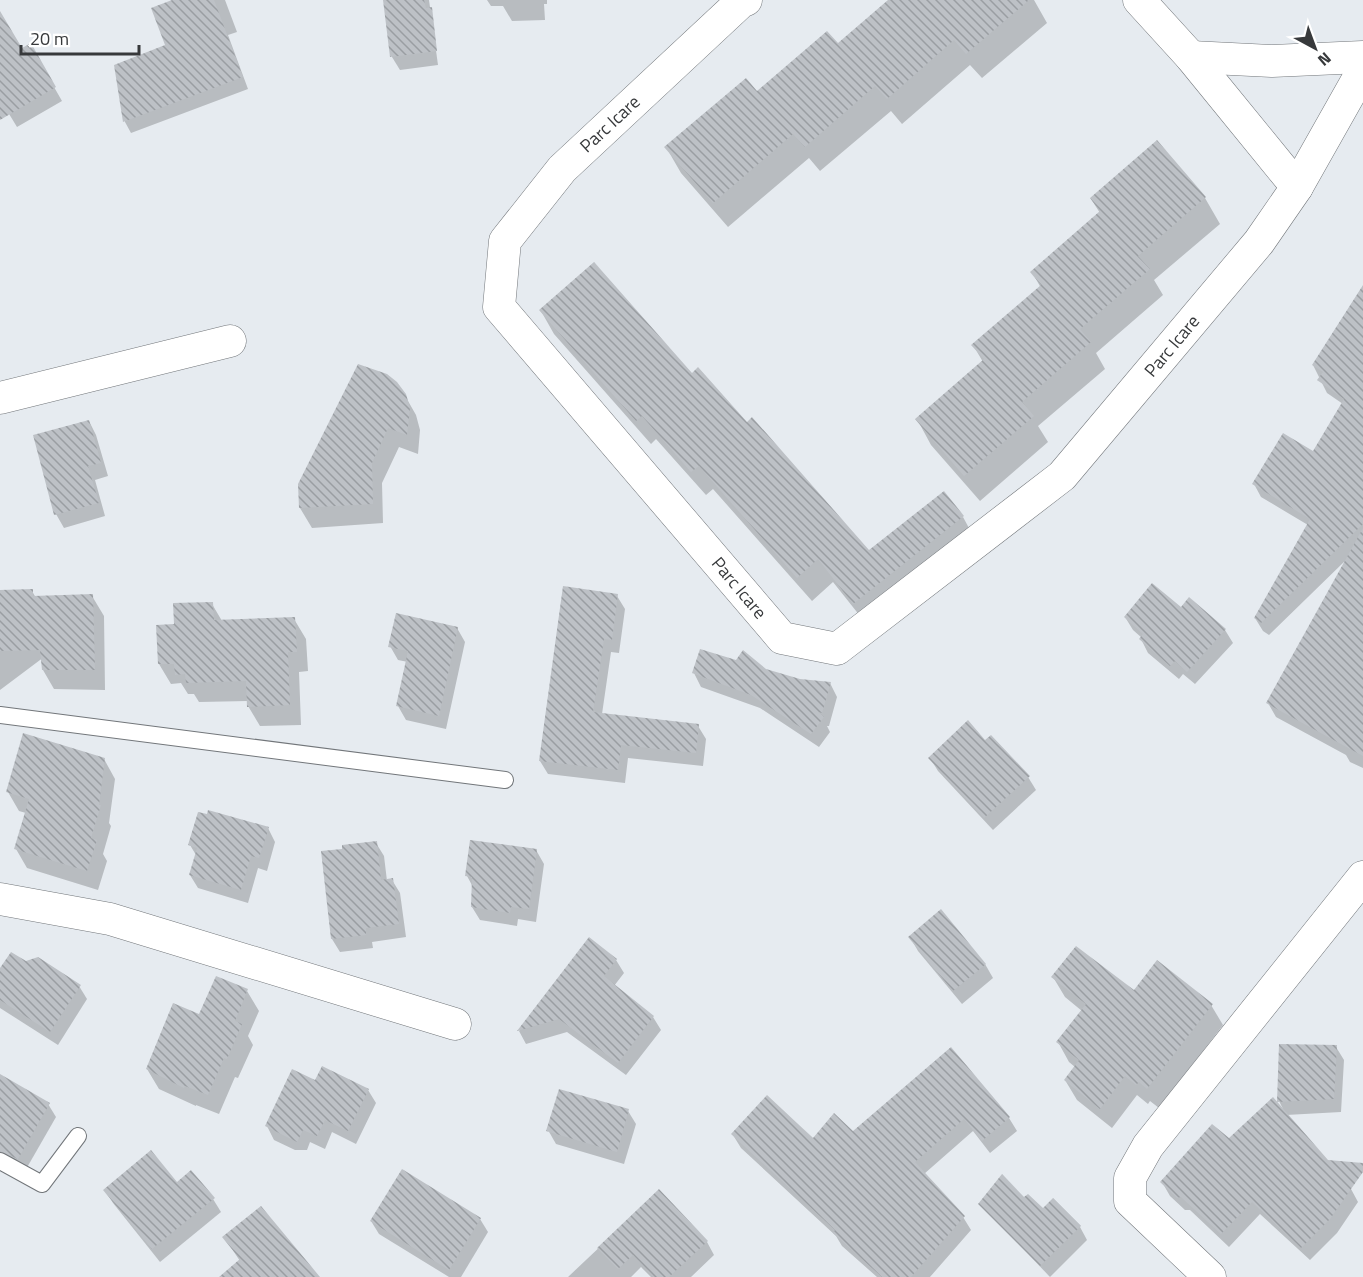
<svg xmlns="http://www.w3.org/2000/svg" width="1363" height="1277" font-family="'Titillium Web',sans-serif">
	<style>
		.shadow { fill: #0003 }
		.building { fill: url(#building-back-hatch) }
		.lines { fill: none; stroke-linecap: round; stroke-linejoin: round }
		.service-casing { stroke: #72767a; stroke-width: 18 }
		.minor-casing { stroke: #72767a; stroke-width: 33 }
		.service { stroke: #fff; stroke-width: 16 }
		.minor { stroke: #fff; stroke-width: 32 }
		.labels { text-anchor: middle; stroke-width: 4.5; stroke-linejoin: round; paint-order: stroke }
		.street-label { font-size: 18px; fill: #37393b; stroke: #fff }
	</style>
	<defs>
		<pattern id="building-back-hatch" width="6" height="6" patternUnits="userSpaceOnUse" patternTransform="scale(1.5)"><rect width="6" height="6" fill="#bdc1c6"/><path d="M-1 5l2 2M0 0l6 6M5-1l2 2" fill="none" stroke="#9a9ea2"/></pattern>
	</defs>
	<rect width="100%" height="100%" fill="#e6ebf0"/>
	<g class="shadow">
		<path d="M176,0H225L237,32L228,35L248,89L131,133L125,122L115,66L167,46Z"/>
		<path d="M384,0H429L438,65L400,70L392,57Z"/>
		<path d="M487,0H547V4H544L545,20L512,21L503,6H491Z"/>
		<path d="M891,0H1034L1047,23L982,78L970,65L902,124L891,111L820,171L809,158L728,227L681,173L666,147L838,45Z"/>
		<path d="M0,31L21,50L30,45L62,101L17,127L0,99Z"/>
		<path d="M1205,198L1220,224L1154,280L1163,295L1096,353L1105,369L1038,426L1048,442L980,501L931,445L917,419L983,362L973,345L1041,288L1032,272L1100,213L1091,199Z"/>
		<path d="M1363,301V768L1350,762L1346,755L1276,717L1268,703L1346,560L1269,635L1263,631L1255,618L1308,525L1261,497L1254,484L1313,453L1343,404L1327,393L1313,365Z"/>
		<path d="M541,311L691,375L747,424L869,552L963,517L976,541L868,626L833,582L812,601L713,489L706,495L656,439L651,444L554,334Z"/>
		<path d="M404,394L416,415L420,430L418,454L399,447L382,483L383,523L312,528L300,508Z"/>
		<path d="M89,421L96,435L108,476L95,480L105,516L64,528L56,514Z"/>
		<path d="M0,591H32L36,598L92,596L104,616L105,690L54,689L43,670L48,654L0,690Z"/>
		<path d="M617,596L625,609L619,653L611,652L602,714L698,726L706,739L703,766L628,758L625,783L548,774L540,761Z"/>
		<path d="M212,604L222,621L294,619L306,639L308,671L299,672L301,725L260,726L248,706V701L199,702L194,694H188L181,683L171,684L159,664L176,626Z"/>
		<path d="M1181,609L1225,630L1233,643L1195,684L1183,674L1179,679L1148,653L1141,639L1142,638L1133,630L1125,617Z"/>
		<path d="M457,628L465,642L446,729L406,720L398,706L408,662L398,660L390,646Z"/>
		<path d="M765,670L799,681L830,683L837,697L829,726H827L830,732L819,747L760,708L701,687L694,673Z"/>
		<path d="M985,742L1028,777L1036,790L993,830L938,771L930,758Z"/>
		<path d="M104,759L115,779L109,823L111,826L103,854L107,861L98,890L27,868L16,849L26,813L19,811L8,792Z"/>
		<path d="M268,828L275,842L267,871L258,868L248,903L198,888L190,875L196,855L190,845Z"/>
		<path d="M376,843L384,856L387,881L392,880L400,893L406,937L372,942L373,948L340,952L332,939L323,853L344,850Z"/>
		<path d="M536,850L544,864L536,922L518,919L517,926L480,920L472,907L473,887L467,876Z"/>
		<path d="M910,937L985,964L993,978L962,1004L918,951Z"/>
		<path d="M590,939L616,960L624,973L614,986L653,1017L661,1030L626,1075L567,1032L526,1044L519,1031Z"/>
		<path d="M26,963L79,986L87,999L58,1045L0,1008V971Z"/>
		<path d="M1053,977L1211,1005L1223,1025L1159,1108L1150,1101L1148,1104L1137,1095L1112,1128L1077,1100L1065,1080L1075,1067L1069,1062L1058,1042L1082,1011L1065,997Z"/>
		<path d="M247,991L259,1011L248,1036L253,1045L238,1078L235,1077L219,1114L196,1105V1106L159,1089L147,1069L200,1016Z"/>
		<path d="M1336,1047L1344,1060L1341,1112L1286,1115L1351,1189L1358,1202L1337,1233L1310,1260L1260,1214L1229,1247L1190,1210H1185L1170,1196L1162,1182L1283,1109L1279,1101Z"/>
		<path d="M950,1050L1009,1118L1017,1131L990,1153L973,1131L924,1174L963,1217L971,1230L930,1277H877L842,1246L836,1236L741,1148L733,1135L814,1140L853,1133Z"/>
		<path d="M0,1076L48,1104L56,1117L25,1171L0,1157Z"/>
		<path d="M315,1082L368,1090L376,1103L356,1144L332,1132L325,1149L310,1142L307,1150H295L274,1140L267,1126Z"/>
		<path d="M628,1111L636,1124L624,1164L556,1144L548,1130Z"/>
		<path d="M177,1184L213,1199L221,1212L160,1262L113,1203L105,1190Z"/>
		<path d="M659,1191L707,1242L714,1255L691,1277H651L641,1267L631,1277H568Z"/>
		<path d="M1043,1210L1080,1227L1087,1240L1050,1277L990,1214Z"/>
		<path d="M480,1219L488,1232L461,1277H449L379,1234L371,1221Z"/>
		<path d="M224,1237L316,1277H222L240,1261Z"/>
	</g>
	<g class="building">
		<path d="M172,0H214L243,77L123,122L114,65L165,45L151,8Z"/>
		<path d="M383,0H424L426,8L432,7L437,51L390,57Z"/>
		<path d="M888,0H1029L966,54L954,40L887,99L875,86L805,147L793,134L713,203L664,147L746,78L757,91L827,31L838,43Z"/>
		<path d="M0,11L22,48L31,43L56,87L0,120Z"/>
		<path d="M1157,140L1206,197L1138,256L1150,269L1080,329L1091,342L1022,402L1034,416L964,476L915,419L984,359L971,345L1041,285L1030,272L1100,211L1090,198Z"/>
		<path d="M594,262L692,373L698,367L747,422L752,417L869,550L944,491L964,516L853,604L818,559L797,578L699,466L691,472L642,416L636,421L539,310Z"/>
		<path d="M1363,285V524L1261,623L1254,618L1310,519L1252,484L1283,433L1313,451L1344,399L1317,380L1323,372L1312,365Z"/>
		<path d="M358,364L387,374L397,382L406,394L410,408L407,435L388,428L372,463L373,504L299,508L298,484Z"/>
		<path d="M89,420L101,463L88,466L99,503L54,515L33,435Z"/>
		<path d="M1363,528V756L1266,703Z"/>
		<path d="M1152,583L1181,607L1189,597L1226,629L1187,672L1175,661L1170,666L1139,639L1143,634L1124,617Z"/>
		<path d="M563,586L618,594L612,640L604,639L593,712L699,724L696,753L621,745L618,770L539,761Z"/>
		<path d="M33,589V596L93,594L95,670H42L40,650L0,651V590Z"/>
		<path d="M213,602L214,620L295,617L297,652H288L290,705L247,707L246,681L186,683L185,674L175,675L174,664H158L156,625L174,624L173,603Z"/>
		<path d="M396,613L458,627L439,716L396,706L408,651L388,647Z"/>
		<path d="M700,649L736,660L743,650L766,669L800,679L831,682L822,713L818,712L824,717L811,734L751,695L692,673Z"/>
		<path d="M968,720L985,740L991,735L1030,776L984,818L928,758Z"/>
		<path d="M23,733L105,758L99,805H101L91,838L97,840L87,871L14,849L29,799L6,792Z"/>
		<path d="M208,810L269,827L259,858L251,856L241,890L189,875L197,848L188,845L198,812L207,814Z"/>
		<path d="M470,840L537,849L529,909L511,907L510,913L471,907L472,877L465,876Z"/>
		<path d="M377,841L381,880L393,878L399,924L366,928V935L331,939L321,851L342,849V845Z"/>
		<path d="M941,909L986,964L953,991L908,937Z"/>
		<path d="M589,937L617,959L604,976L654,1016L618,1063L559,1019L517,1031Z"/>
		<path d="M1076,946L1134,990L1157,960L1213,1004L1147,1089L1139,1082L1136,1085L1125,1076L1100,1109L1064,1080L1079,1060L1056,1042L1086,1004L1051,977Z"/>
		<path d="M11,952L26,961L38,957L81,985L50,1032L0,1000V968Z"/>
		<path d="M216,976L248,989L235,1021L242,1024L227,1059L224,1058L208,1095L185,1086L184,1088L146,1069L173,1003L199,1014Z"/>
		<path d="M1279,1044L1337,1045L1334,1099L1277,1102Z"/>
		<path d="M951,1047L1010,1117L982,1141L964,1119L915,1162L965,1216L911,1277H882L833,1233L835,1230L731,1134L767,1095L813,1138L834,1113L853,1131Z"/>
		<path d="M322,1066L369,1089L348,1131L325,1120L317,1136L303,1130L297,1142L265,1126L292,1069L315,1080Z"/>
		<path d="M0,1074L50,1103L18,1159L0,1151Z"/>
		<path d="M559,1089L629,1109L617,1152L546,1131Z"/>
		<path d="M1273,1097L1328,1160L1363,1163V1172L1330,1219L1301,1248L1252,1202L1221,1234L1181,1197L1177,1198L1160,1182L1212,1124L1229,1138Z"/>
		<path d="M151,1150L177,1182L191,1170L215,1198L152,1249L103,1190Z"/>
		<path d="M402,1169L481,1218L449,1270L370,1221Z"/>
		<path d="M1002,1174L1024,1197L1028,1194L1043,1208L1053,1198L1081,1226L1040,1266L978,1204Z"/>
		<path d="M659,1189L708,1241L669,1277H654L633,1255L618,1269L597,1248Z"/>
		<path d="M261,1206L320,1277H219L240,1259L222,1237Z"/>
	</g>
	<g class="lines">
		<defs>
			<g id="service">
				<path d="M0,715L505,780"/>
				<path d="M0,1161L42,1184L78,1136"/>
			</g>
			<g id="minor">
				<path d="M746,0L741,2L562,169L505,241L499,307L782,638L837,649L1062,476L1259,242L1297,187L1363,70"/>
				<path d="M1139,0L1191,57L1297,187"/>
				<path d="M1191,57L1272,61L1363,57"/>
				<path d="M0,398L230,341"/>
				<path d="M0,899L110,919L455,1024"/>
				<path d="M1210,1277L1130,1201V1178L1148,1146L1363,877"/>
			</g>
		</defs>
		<use href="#service" class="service-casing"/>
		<use href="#minor" class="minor-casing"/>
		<use href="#service" class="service"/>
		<use href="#minor" class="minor"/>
	</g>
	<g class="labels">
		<g class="street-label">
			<text transform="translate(610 124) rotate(-43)" y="6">Parc Icare</text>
			<text transform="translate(1172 346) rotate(-50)" y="6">Parc Icare</text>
			<text transform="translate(739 588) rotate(50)" y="6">Parc Icare</text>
		</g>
	</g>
	<g transform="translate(1315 48) rotate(139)" stroke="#ffffff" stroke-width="4.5" paint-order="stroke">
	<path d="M0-4.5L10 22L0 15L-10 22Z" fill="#37393b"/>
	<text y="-9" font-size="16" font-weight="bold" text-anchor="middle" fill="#37393b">N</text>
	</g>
	<path d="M21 45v9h118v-9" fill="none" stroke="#37393b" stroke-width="3"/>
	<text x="30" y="45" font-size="18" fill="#37393b" stroke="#ffffff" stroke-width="4.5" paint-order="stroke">20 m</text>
</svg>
